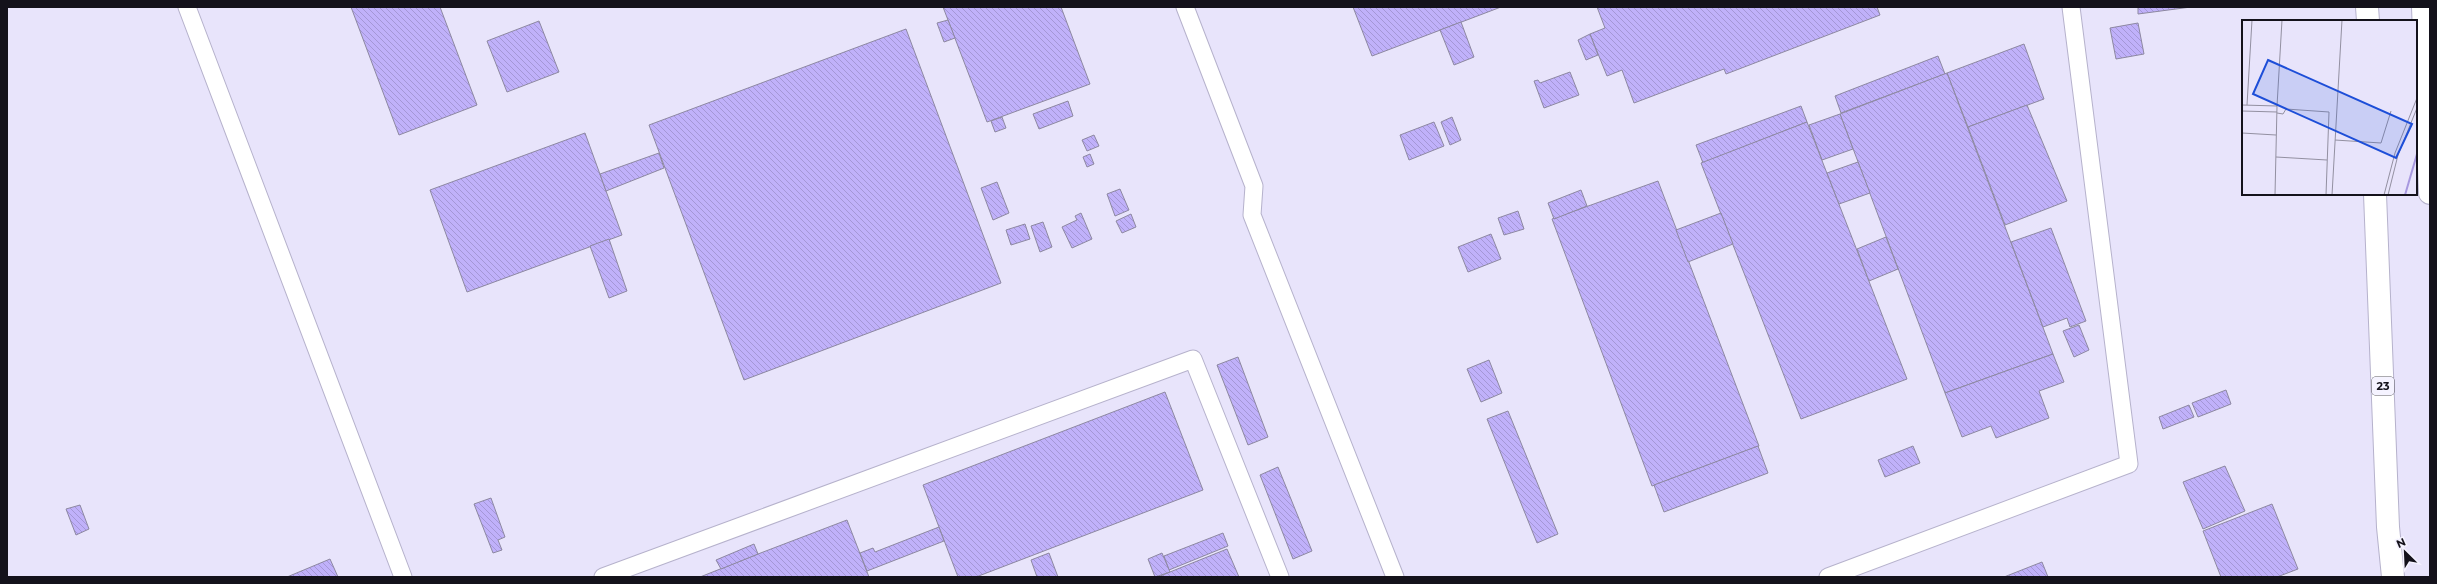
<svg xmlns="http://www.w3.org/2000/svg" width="2437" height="584" font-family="Montserrat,sans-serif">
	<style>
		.building { fill: url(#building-back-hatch); stroke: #8d88a1 }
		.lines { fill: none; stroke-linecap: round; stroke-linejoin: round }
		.service-casing { stroke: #b6b2cc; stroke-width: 19 }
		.trunk-casing { stroke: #b6b2cc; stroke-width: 24 }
		.service { stroke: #fff; stroke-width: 17 }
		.trunk { stroke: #fff; stroke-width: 22 }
		.labels { text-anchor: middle; stroke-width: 3; stroke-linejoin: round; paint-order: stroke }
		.shield { fill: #f5f3ff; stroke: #58565f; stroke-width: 1 }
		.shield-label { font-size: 11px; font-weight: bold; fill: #14121b }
		.inset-river { fill: none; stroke: #a798df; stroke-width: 2 }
		.inset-road { fill: none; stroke: #9390a1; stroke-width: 1 }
		.view { fill: #1d4ed8; fill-opacity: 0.15; stroke: #1d4ed8; stroke-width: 2 }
		.inset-edge { fill: none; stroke: #14121b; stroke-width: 2 }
	</style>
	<defs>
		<pattern id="building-back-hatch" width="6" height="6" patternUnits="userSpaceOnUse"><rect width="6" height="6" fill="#c0b1fa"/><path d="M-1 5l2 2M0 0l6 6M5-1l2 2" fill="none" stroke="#a497d6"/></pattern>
	</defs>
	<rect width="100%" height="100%" fill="#e8e4fb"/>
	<g class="building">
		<path d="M351,7H440L477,105L399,135Z"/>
		<path d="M943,7H1061L1090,84L987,122Z"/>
		<path d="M1353,7H1501L1372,56Z"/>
		<path d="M1597,7H1877L1880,15L1726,74L1724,69L1634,103L1622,70L1607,76L1590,34L1605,28Z"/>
		<path d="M2138,7H2191L2138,14Z"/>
		<path d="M948,20L955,38L944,42L937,23Z"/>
		<path d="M539,21L559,72L507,92L487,41Z"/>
		<path d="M1461,22L1474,57L1454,65L1440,30Z"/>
		<path d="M2138,23L2144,54L2116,59L2110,28Z"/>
		<path d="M906,29L1001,283L744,380L649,125Z"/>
		<path d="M1590,34L1598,55L1586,60L1578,40Z"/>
		<path d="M2024,44L2044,99L1968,127L1947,73Z"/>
		<path d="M1938,56L1945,74L1841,113L1835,96Z"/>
		<path d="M1570,72L1579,95L1544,108L1534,81L1538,80L1540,83Z"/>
		<path d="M1947,73L2053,354L1945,393L1840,114Z"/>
		<path d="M1068,101L1073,116L1039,129L1033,114Z"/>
		<path d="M2027,105L2067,201L2005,225L1968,127Z"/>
		<path d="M1801,106L1807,122L1703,163L1696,145Z"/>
		<path d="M1840,114L1853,149L1822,160L1809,125Z"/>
		<path d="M1002,117L1006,128L995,132L991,121Z"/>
		<path d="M1452,117L1461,140L1450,145L1441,122Z"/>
		<path d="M1434,122L1444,146L1409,160L1400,135Z"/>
		<path d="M1807,122L1907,379L1801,419L1701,163Z"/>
		<path d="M585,133L622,235L467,292L430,190Z"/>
		<path d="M1094,135L1099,146L1087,151L1082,140Z"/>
		<path d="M659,153L664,168L606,191L600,174Z"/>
		<path d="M1090,154L1094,164L1087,167L1083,157Z"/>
		<path d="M1858,162L1870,193L1839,204L1827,173Z"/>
		<path d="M1658,181L1759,446L1652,486L1552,219Z"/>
		<path d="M997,182L1009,213L993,220L981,188Z"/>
		<path d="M1120,189L1129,210L1115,216L1107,194Z"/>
		<path d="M1581,190L1587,206L1554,219L1548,203Z"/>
		<path d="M1518,211L1524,229L1504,235L1498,218Z"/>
		<path d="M1081,213L1092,239L1072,248L1062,227L1077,220L1075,216Z"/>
		<path d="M1721,213L1733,244L1688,262L1676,230Z"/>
		<path d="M1131,214L1136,227L1122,233L1116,221Z"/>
		<path d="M1043,222L1052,247L1040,252L1031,226Z"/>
		<path d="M1025,224L1030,239L1011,245L1006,230Z"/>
		<path d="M2051,228L2086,321L2070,327L2067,318L2043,327L2011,242Z"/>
		<path d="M1491,234L1501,259L1468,272L1458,247Z"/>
		<path d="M1886,237L1898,269L1869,281L1857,249Z"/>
		<path d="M609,239L627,291L609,298L590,246Z"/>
		<path d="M2079,325L2089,350L2074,357L2063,331Z"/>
		<path d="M2053,354L2064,382L2039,391L2049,418L1996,438L1991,426L1962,437L1945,393Z"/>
		<path d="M1238,357L1268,437L1248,445L1217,365Z"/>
		<path d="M1489,360L1502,393L1481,402L1467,369Z"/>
		<path d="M2226,390L2231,404L2198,417L2192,403Z"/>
		<path d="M1165,392L1203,490L976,577H958L923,485Z"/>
		<path d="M2189,405L2194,417L2163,429L2159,417Z"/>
		<path d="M1508,411L1558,534L1537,543L1487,419Z"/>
		<path d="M1758,446L1768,473L1664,512L1654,485Z"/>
		<path d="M1913,446L1920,463L1885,477L1878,460Z"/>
		<path d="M2225,466L2245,511L2203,529L2183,482Z"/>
		<path d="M1278,467L1312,551L1293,559L1260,475Z"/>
		<path d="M491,498L505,537L498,540L502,550L493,553L474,504Z"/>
		<path d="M2272,504L2298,569L2277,577H2221L2203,531Z"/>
		<path d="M80,505L89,529L76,535L66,509Z"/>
		<path d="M847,520L869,577H700L758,554Z"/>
		<path d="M939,527L944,541L867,571L860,553L873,548L875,552Z"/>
		<path d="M1223,533L1228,546L1169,570L1164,556Z"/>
		<path d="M754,544L758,554L721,569L716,560Z"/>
		<path d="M1227,549L1239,577H1158L1170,572Z"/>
		<path d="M1049,553L1058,577H1037L1031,560Z"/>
		<path d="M1162,553L1170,572L1155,577L1148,559Z"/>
		<path d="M330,559L338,577H287Z"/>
		<path d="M2042,562L2048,577H2004Z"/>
	</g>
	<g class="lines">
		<defs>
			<g id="service">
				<path d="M187,7L403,577"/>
				<path d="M1185,7L1254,186L1252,215L1395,577"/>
				<path d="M603,577L1193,359L1280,577"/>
				<path d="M1828,577L2129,464L2071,7"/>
			</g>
			<g id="trunk">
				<path d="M2367,7L2368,21"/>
				<path d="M2423,7L2430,193"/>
				<path d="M2375,194L2388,527L2393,577"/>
			</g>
		</defs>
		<use href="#service" class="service-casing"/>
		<use href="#trunk" class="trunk-casing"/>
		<use href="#service" class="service"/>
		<use href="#trunk" class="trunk"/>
	</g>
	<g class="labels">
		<rect class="shield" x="2372" y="377" width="22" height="18" rx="3"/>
		<g class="shield-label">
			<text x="2383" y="390">23</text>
		</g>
	</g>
	<g transform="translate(2242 20)">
		<rect width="175" height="175" fill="#e8e4fb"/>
		<path class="inset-river" d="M163,175L175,134"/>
		<path class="inset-road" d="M0,32V57M0,85L35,86L40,0M5,85L10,0M0,91L35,92M35,93L41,94L44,89L87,92L84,175M0,113L34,115M93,120L139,123L149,91M34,137L85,140M33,175L35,86M90,175L100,0M142,175L153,133L175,78M146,175L156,135L175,88"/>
		<path class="view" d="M26,40L170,104L154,138L11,74Z"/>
		<rect width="175" height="175" class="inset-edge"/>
	</g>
	<rect width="2437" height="584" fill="none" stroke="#14121b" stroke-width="16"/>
	<g transform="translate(2405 552) rotate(336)" stroke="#f5f3ff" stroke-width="3" paint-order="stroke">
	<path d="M0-3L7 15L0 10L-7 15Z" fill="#14121b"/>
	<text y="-6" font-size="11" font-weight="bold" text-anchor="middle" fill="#14121b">N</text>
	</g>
</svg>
